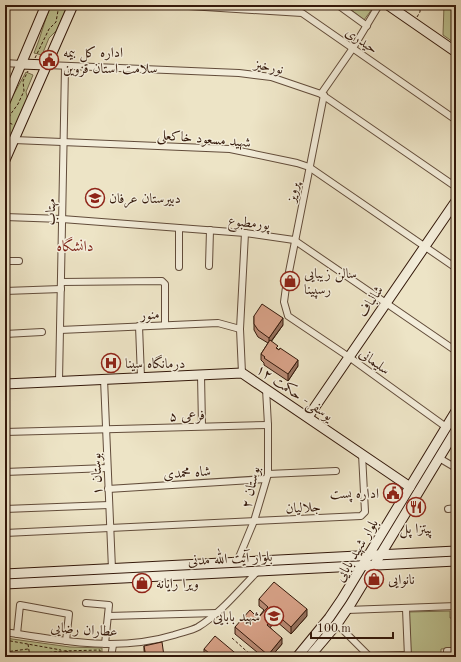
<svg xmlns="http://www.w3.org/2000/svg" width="461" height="662" font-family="'Old Standard TT',Amiri,serif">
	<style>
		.green { fill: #bdc392; stroke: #786e4e }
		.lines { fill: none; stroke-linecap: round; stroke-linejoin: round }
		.street-casing { stroke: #624c3a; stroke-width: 8 }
		.secondary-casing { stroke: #34190b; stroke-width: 11 }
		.path { stroke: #34190b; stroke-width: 1; stroke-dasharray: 3 2; stroke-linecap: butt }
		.street { stroke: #f3edda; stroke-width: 6 }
		.secondary { stroke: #f3edda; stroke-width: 9 }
		.wall { fill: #b98a74; stroke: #34190b }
		.shaded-wall { fill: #96715e; stroke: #34190b }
		.building { fill: #d7a187; stroke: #34190b }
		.labels { text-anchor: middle; stroke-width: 3; stroke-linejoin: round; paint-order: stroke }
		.street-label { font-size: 14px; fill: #34190b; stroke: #f3edda }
		.poi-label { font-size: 14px; fill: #34190b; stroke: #f3edda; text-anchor: start }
		.neighbourhood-label { font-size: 15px; fill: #7a1f14; stroke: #f3edda }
	</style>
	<rect width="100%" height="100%" fill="#ede4c6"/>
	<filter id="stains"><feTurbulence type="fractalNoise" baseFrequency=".005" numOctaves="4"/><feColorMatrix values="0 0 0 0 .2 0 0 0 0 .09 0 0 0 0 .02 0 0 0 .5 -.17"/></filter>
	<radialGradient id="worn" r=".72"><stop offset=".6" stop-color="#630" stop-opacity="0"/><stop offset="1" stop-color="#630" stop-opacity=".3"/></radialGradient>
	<g class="green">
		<path d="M51,5H68L57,30L49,38L42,55L34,53C41,37 44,21 51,5Z"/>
		<path d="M345,5H375L364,20Z"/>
		<path d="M444,5H456V44L443,35Z"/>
		<path d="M26,72L33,75L26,92L28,100L5,151V110Z"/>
		<path d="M450,611V618H454L456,648L441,649V657H411L409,612Z"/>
		<path d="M5,638L70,647L102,648V657H86L64,652L5,657Z"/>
	</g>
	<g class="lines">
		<defs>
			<g id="street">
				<path d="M173,5L302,13L456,120"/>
				<path d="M338,5L367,26"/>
				<path d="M5,63L21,64"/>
				<path d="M47,65L239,73L271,77L321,94L456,187"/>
				<path d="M321,94L353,48L379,5"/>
				<path d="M324,95L286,287L284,302L288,316L349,357L446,427"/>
				<path d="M14,140L230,149L297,163L309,167L456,268"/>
				<path d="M5,217L62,219L245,233L294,240L456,351"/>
				<path d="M179,228V267"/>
				<path d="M5,261H19"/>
				<path d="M209,266L210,230"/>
				<path d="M61,282L162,281L165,284V325"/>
				<path d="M5,291L61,289"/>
				<path d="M139,326L141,377"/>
				<path d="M60,330L218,323L240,329"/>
				<path d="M5,334L42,332"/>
				<path d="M242,373L240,329L245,233"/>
				<path d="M201,375L202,426"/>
				<path d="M104,379L112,569"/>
				<path d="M59,381L65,67"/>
				<path d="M5,432L268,425"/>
				<path d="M439,458L456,468"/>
				<path d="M5,472L107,468"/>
				<path d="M268,474L336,471"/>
				<path d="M108,489L266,479"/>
				<path d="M5,509L109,505"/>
				<path d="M448,509L456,508"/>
				<path d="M5,533L361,516L365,512L362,454"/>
				<path d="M237,562L254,521L268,474V425L266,389"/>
				<path d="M86,603L109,605L105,644"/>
				<path d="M406,609L408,657"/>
				<path d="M347,610L456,606"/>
				<path d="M108,616L217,613"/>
				<path d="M337,624L369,656L408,655"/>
				<path d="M5,632C61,641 119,652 174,635C182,632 191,631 198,627C221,613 239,590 258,571"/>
				<path d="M17,634L20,605L69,614L66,641"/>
				<path d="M111,657L113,645"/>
				<path d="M447,657V651H456"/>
			</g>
			<g id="secondary">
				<path d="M388,5L456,52"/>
				<path d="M21,64L47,65"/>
				<path d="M5,102L46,5"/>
				<path d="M5,160L73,5"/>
				<path d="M5,384L242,373L410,487"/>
				<path d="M308,417L456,201"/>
				<path d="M5,574L456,551"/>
				<path d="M5,584L456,561"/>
				<path d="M297,657L329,618L342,599L456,411"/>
				<path d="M309,657L337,624L350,605L456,430"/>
			</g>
		</defs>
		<use href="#street" class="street-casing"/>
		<use href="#secondary" class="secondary-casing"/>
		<g class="path">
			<path d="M454,5L456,6"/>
			<path d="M417,17L420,12V5"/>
			<path d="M451,41L456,34"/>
			<path d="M35,58L49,29L56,22L59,5"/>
			<path d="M5,121L14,125"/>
			<path d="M5,132L10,115L18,104L24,91L23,81L28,71"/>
			<path d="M232,638L253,657"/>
			<path d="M5,640L61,650"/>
			<path d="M28,644L30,657"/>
			<path d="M65,651L92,657"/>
			<path d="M5,652L28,649"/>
			<path d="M9,657L62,651L100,650V657"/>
		</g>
		<use href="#street" class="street"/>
		<use href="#secondary" class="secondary"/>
	</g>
	<g class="wall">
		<path d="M254,316L283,325L271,342L278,349L298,366L288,381L264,365V363L261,360V354L268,343L258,337L254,330Z"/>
		<path d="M259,599L307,616L291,634L276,621L270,627L282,644L271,657H263L235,634V627L258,618L264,610L259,606Z"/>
		<path d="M144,646L164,656V657H145L144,650Z"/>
		<path d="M204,649L240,657H206L204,656Z"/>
	</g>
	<g class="shaded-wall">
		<path d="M283,318V325L269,344V338Z"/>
		<path d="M298,360V366L288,381V374Z"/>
		<path d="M307,609V616L291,634V627Z"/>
		<path d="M276,614V621L267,631V625Z"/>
		<path d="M282,638V644L271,657H268V655Z"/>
	</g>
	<g class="building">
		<path d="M262,304L283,318L269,338L258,330L254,324V316Z"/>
		<path d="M270,340L278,346L276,348L279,350L280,348L298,360L288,374L264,358L265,357L261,354Z"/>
		<path d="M274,582L307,609L291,627L276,614L267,625L282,638L268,655L235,627L250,610L258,618L268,607L259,599Z"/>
		<path d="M215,636L240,657H214L204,649Z"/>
		<path d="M162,642L164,656L159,657H146L144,646Z"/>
	</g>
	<defs>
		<symbol id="civic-ring" viewBox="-11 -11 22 22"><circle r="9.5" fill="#f3edda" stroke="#8f2418" stroke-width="1.5"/><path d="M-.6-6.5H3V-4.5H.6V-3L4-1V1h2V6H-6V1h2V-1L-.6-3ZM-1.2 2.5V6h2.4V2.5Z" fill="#8f2418"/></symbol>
		<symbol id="school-ring" viewBox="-11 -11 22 22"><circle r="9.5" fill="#f3edda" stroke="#8f2418" stroke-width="1.5"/><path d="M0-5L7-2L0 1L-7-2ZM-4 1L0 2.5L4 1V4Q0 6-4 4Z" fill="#8f2418"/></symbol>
		<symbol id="shop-ring" viewBox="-11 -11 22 22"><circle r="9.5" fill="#f3edda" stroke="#8f2418" stroke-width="1.5"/><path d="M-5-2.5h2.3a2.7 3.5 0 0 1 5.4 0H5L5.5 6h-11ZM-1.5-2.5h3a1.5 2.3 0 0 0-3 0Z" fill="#8f2418"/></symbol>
		<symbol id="hospital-ring" viewBox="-11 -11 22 22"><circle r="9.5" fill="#f3edda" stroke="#8f2418" stroke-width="1.5"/><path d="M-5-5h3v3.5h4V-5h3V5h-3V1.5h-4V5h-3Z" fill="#8f2418"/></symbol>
		<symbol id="restaurant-ring" viewBox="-11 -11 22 22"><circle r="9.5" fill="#f3edda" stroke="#8f2418" stroke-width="1.5"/><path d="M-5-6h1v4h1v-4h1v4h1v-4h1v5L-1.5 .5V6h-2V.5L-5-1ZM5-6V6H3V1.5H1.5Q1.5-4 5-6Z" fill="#8f2418"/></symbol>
		<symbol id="university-ring" viewBox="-11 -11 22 22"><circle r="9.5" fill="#f3edda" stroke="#8f2418" stroke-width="1.5"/><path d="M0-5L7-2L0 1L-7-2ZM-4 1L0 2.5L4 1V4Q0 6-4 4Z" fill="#8f2418"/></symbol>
	</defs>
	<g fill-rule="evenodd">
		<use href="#civic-ring" x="38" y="49" width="22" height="22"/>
		<use href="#school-ring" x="84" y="187" width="22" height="22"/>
		<use href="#shop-ring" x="279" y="270" width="22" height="22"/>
		<use href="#hospital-ring" x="100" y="352" width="22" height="22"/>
		<use href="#civic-ring" x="382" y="482" width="22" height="22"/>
		<use href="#restaurant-ring" x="405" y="496" width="22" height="22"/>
		<use href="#shop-ring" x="363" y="568" width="22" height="22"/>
		<use href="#shop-ring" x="131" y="572" width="22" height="22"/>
		<use href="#university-ring" x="263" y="605" width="22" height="22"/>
	</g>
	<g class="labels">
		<g class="street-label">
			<text transform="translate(362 40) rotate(35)" y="5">حیدری</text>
			<text transform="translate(269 66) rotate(12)" y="5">نورخیز</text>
			<text transform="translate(204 138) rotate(5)" y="5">شهید مسعود خاکعلی</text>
			<text transform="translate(292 192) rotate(-79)" y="5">پرویز</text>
			<text transform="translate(50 212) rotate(-89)" y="5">مهتاب</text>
			<text transform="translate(249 222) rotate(6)" y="5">پورمطبوع</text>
			<text transform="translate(370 301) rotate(-56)" y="5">شالباف</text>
			<text transform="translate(150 314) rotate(-2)" y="5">منور</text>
			<text transform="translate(375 361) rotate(36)" y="5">سلیمانی</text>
			<text transform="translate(295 392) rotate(34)" y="5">یوسفی- حکمت ۱۲</text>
			<text transform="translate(187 415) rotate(-2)" y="5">فرعی ۵</text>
			<text transform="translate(187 472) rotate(-4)" y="5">شاه محمدی</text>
			<text transform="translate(96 474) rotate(-92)" y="5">بوستان ۱</text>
			<text transform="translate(250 487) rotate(-77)" y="5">بوستان ۲</text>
			<text transform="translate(303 507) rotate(-3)" y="5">جلالیان</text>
			<text transform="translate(356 550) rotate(-59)" y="5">بلوار شهید بابایی</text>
			<text transform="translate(230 558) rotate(-3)" y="5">بلوار آیت الله مدنی</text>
			<text transform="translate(84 629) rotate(4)" y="5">عطاران رضایی</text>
		</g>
		<g class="poi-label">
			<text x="63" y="57">اداره کل بیمه<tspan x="63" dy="16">سلامت استان قزوین</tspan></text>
			<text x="109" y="203">دبیرستان عرفان</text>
			<text x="304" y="278">سالن زیبایی<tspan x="304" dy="16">رسپینا</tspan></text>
			<text x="125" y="368">درمانگاه سینا</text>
			<text x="379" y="498" text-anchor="end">اداره پست</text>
			<text x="416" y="533" text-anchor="middle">پیتزا پل</text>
			<text x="388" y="584">نانوایی</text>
			<text x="156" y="588">ویرا رایانه</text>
			<text x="260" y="621" text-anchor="end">شهید بابایی</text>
		</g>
		<g class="neighbourhood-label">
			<text x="75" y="251">دانشگاه</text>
		</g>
	</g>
	<rect width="461" height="662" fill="none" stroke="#ede4c6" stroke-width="20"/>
	<rect x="6" y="6" width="449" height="650" fill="none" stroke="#34190b" stroke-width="2"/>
	<rect x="10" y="10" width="441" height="642" fill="none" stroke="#34190b"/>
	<path d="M311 632v6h82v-6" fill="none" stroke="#34190b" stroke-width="2"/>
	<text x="317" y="632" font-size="12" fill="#34190b" stroke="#f3edda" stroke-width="3" paint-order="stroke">100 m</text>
	<rect width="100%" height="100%" filter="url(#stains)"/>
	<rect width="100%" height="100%" fill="url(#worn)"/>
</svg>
